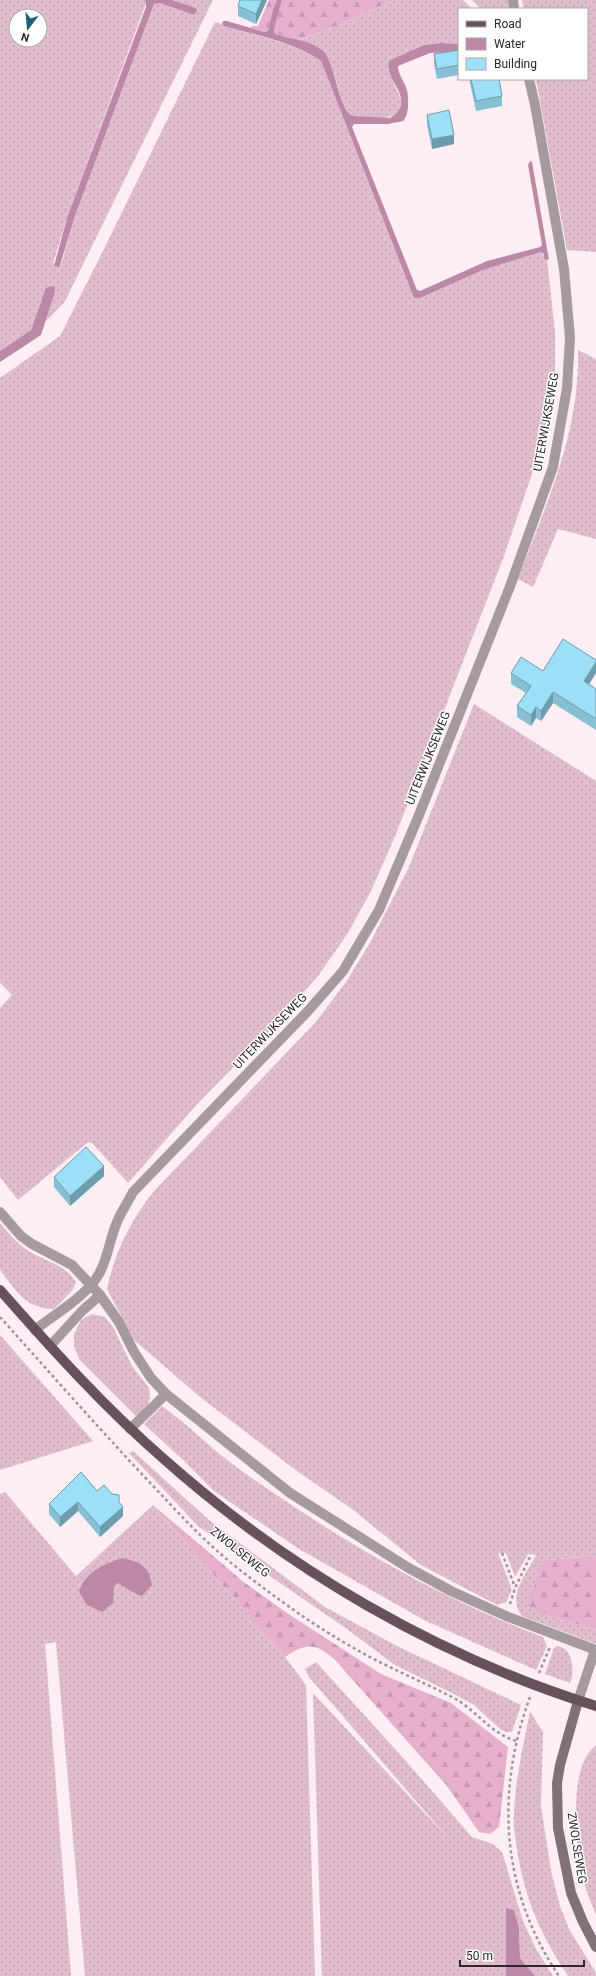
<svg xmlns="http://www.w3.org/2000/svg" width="596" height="1976" font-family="Roboto,sans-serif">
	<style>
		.grass { fill: url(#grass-dots); fill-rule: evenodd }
		.forest { fill: url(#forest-firs) }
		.water { fill: #bc88a5 }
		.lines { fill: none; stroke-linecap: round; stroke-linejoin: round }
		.path { stroke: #9f9299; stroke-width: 2.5; stroke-dasharray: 3 3; stroke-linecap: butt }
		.minor { stroke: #a59aa0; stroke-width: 10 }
		.secondary { stroke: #807078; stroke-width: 10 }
		.primary { stroke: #66525d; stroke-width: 10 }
		.wall { fill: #87c0d4 }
		.shaded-wall { fill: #6e9cac }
		.building { fill: #9ddff6; stroke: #6e9cac }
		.labels { text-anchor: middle; stroke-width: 3; stroke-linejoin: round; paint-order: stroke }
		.street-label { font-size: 12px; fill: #2f252a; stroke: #fff }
	</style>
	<defs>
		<pattern id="grass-dots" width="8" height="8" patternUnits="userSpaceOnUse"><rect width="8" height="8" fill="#e0bccf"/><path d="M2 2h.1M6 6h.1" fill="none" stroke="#c0a1b2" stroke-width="1.8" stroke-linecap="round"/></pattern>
		<pattern id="forest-firs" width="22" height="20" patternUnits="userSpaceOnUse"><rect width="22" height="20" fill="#e6b0cd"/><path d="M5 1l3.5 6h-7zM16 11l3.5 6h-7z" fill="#c697b0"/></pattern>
	</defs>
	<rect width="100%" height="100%" fill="#fdedf5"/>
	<g class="grass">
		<path d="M0,0H144L146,3L68,215L53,263L61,265L75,216L154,4L160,3L194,15L196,8L172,0H213L64,303L45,322L55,292V287L51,286L31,330L0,351ZM16,16H40V40H16Z"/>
		<path d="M393,0H463L472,9H459V44L441,43L424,45L390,60L388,69L402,102C395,126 372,117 353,116C338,109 337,64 323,52C317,45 306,43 297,40L339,25Z"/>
		<path d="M472,0H508L509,9H481Z"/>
		<path d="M522,0H596V252L567,250L536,79H587V9H524Z"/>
		<path d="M215,22L222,24L224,26C255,36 294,42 321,61L414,298H420L483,270L541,252L547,260L555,331V370L549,413L533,471L504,556L396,834L371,891L348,933L318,976L274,1026L198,1103L128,1183L92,1143L88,1142L18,1200L0,1177V1008L12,995L0,983V378L60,336L101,255Z"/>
		<path d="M578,350L596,359V539L558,529L533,587L518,579C547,502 580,433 578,350Z"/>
		<path d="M474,704L596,781V1556L544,1560L540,1610L550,1616L596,1630V1644L522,1616C506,1597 527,1573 536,1555L528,1554L515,1577L506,1553H498L511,1587V1592L506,1602L497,1605L421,1565L352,1509L297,1471L200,1397L134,1340L107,1289C116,1249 130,1221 155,1190L315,1023L346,982L370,943L409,867Z"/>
		<path d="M0,1223C8,1233 16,1242 27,1250C44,1261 65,1264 76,1282L72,1291L54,1309C24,1308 17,1291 0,1270Z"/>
		<path d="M92,1314L105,1317L113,1327L132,1366L149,1388L150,1397L148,1405L137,1417L79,1359L74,1346V1334L81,1320Z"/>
		<path d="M0,1335L93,1441L0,1470Z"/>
		<path d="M162,1406C189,1425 212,1450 239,1469C333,1536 435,1597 543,1637L547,1646L536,1670L424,1620L299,1549L214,1491L183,1460L144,1424Z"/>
		<path d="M133,1451L209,1520L325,1607L397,1646L521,1705L512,1732H506L500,1729L474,1705L456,1695L395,1665L347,1629L199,1527L129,1453Z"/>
		<path d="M5,1492L76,1576L153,1505L285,1657L306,1685L315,1976H85L56,1642L45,1644L71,1976H0V1494ZM122,1558L136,1595L129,1588L118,1583L114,1587Z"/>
		<path d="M557,1646C573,1647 575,1672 570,1683L545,1674L554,1648Z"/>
		<path d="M316,1662L405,1760L472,1837L493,1844L502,1852L523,1921L536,1949L553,1976H535L520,1958L519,1928L506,1908V1976H322L313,1693L448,1838L309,1677L305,1669Z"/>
		<path d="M530,1712L543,1732L541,1806L551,1871L560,1906L569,1929L596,1973V1976H568L566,1973C537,1928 524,1896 516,1843C515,1834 513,1825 514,1815C515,1781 523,1746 530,1712Z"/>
		<path d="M596,1745V1915C592,1905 588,1896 585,1886C576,1854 566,1767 596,1745Z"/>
	</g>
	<g class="forest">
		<path d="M269,0H277L273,9L268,31L264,32L251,28L252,26H258Z"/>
		<path d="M282,0H393L339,25L297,40L275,34L274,30Z"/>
		<path d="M153,1505L245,1583L290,1615L381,1674L451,1703L508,1747L499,1827L490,1834L479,1832L447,1786L335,1660C315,1642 306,1643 285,1657Z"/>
		<path d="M596,1556V1630L550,1616L527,1605L544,1560Z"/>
	</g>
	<g class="water">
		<path d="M144,0H172L196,8L197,11L194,15L160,3L154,4L75,216L60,265L59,267L54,266L68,215L146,7V3Z"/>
		<path d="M277,0H282L274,30L275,34C289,39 312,40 324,52C336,65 338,110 353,116L390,118C420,99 380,78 390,60L424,45L441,43L459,44V52L430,53L398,66C398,75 405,82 407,90C409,98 409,115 403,121L388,124H354L352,127L417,290L420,291L487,261L540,247L542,245L528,165L530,161L532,162L549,260L544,259V254L541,252L483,270L420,298H414L321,61C294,42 255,35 224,26L222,24L223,21H227L264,32L268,31L273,9Z"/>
		<path d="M51,286L55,287V292L41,335L0,362V351L31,330L46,288Z"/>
		<path d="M122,1558C140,1562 149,1566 152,1585L142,1596C133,1594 126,1587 118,1583L114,1587L113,1603L102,1612L87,1605L79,1592C85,1572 104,1564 122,1558Z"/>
		<path d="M506,1908L514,1910L519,1928L520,1958L535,1976H506Z"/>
	</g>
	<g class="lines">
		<g class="path">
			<path d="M0,1317C51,1374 102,1432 155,1488C182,1517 209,1546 240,1570C276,1598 313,1625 352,1647C384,1666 419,1680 452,1697C477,1710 487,1731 516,1741"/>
			<path d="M502,1553L515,1587"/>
			<path d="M510,1604L515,1588L531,1555"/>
			<path d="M539,1673L550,1647"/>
			<path d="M530,1697C495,1793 501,1890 559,1976"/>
		</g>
		<g class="minor">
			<path d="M513,0L514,9"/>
			<path d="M0,1212L21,1236L32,1244L72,1265L100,1295L119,1322L134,1352L151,1378L166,1394L290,1493L407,1567L451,1591L506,1616L596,1650"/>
			<path d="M35,1330C53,1315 76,1303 91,1285C107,1268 108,1243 117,1222C121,1212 128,1202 133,1192L308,1011L343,971L379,910L419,815L509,589L553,467L567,388L570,338L564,269L535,105L529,79"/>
			<path d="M50,1346L82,1311L100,1295"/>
			<path d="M130,1429L166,1394"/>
			<path d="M578,1701L595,1650"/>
		</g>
		<path class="secondary" d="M578,1701L560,1765L557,1783L558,1828L571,1893L583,1922L596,1947"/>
		<path class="primary" d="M0,1290C52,1349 105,1408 165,1460C289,1570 438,1657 596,1706"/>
	</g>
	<g class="wall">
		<path d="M267,0L256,24L238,16V6Z"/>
		<path d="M459,50V75L437,79L434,64V54Z"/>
		<path d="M469,79H499L502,96V106L476,111Z"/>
		<path d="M427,115L454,144L432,149L427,125Z"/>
		<path d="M596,660V673L589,684L596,689V730L553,703L541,721L536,718L531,726L517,717V706L526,693L511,684V673L543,671Z"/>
		<path d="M104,1176L70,1206L54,1187V1177Z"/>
		<path d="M97,1491L119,1502L123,1516L100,1537L78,1511L60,1527L49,1514V1504Z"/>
	</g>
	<g class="shaded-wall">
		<path d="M262,0H267L256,24V14Z"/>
		<path d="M454,135V144L432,149V139Z"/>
		<path d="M596,662V673L584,692V681Z"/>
		<path d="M553,692V703L541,721V711Z"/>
		<path d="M536,707V718L531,726V715Z"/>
		<path d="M104,1166V1176L70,1206V1196Z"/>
		<path d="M78,1502V1511L60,1527V1517Z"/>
		<path d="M123,1507V1516L100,1537V1527Z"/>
	</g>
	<g class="building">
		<path d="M240,0H262L256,14L238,6Z"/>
		<path d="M459,50V65L437,69L434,54Z"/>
		<path d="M471,79H499L502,96L476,101Z"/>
		<path d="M449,110L454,135L432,139L427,115Z"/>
		<path d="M563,639L596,660V662L584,681L596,689V719L553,692L541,711L536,707L531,715L517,706L531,686L511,673L521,657L543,671Z"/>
		<path d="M86,1147L104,1166L70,1196L54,1177Z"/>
		<path d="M81,1472L97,1491L104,1485L112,1494L119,1495V1502L123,1507L100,1527L78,1502L60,1517L49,1504Z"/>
	</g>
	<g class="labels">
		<g class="street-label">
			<text transform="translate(546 422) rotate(-80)" y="4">UITERWIJKSEWEG</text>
			<text transform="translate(428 758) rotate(-68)" y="4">UITERWIJKSEWEG</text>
			<text transform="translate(270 1031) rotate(-46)" y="4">UITERWIJKSEWEG</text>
			<text transform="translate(240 1552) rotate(39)" y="4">ZWOLSEWEG</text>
			<text transform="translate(577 1848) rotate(81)" y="4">ZWOLSEWEG</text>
		</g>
	</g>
	<rect x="458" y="8" width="130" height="72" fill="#ffffff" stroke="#aca8aa"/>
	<rect x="466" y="21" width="20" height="6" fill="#66525d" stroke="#aca8aa"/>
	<text x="494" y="28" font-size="12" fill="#2f252a">Road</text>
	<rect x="466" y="38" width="20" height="12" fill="#bc88a5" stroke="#aca8aa"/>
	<text x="494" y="48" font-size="12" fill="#2f252a">Water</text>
	<rect x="466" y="58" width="20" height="12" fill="#9ddff6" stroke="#aca8aa"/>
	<text x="494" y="68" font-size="12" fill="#2f252a">Building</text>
	<g transform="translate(28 28) rotate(196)"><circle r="19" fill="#ffffff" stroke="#aca8aa"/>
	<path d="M0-3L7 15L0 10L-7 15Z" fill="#1e5f74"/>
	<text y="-6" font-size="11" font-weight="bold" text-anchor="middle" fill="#2f252a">N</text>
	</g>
	<path d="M460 1960v6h124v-6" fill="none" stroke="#2f252a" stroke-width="2"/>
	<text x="466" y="1960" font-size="12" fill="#2f252a" stroke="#ffffff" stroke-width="3" paint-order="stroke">50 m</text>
</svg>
